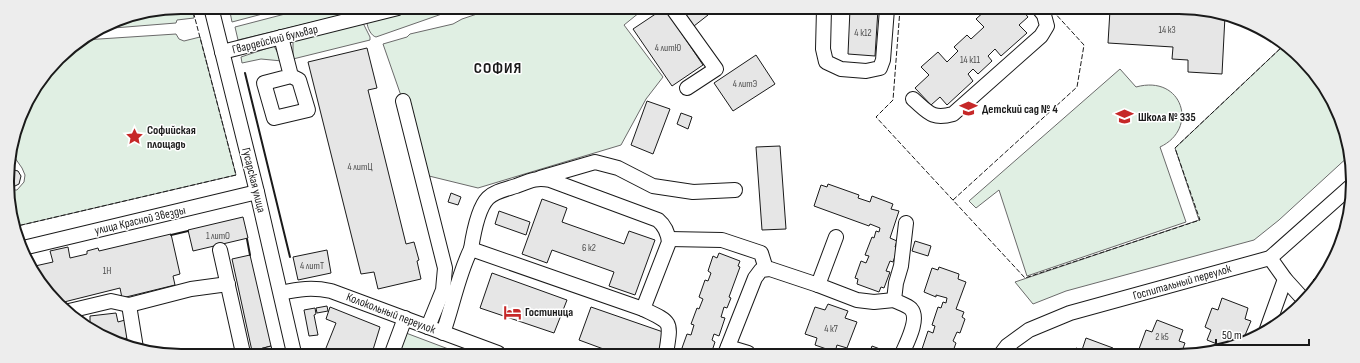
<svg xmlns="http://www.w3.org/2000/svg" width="1360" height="363" font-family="'Sofia Sans Condensed',sans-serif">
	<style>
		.green { fill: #e0efe3; stroke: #6a6a6a }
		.building { fill: #e6e6e6; stroke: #1a1a1a }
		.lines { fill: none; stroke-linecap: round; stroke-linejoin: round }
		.minor-casing { stroke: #1a1a1a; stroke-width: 16 }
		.minor { stroke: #fff; stroke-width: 14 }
		.fence { stroke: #1a1a1a; stroke-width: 1; stroke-dasharray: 5 2; stroke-linecap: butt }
		.wall { stroke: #1a1a1a; stroke-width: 2 }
		.labels { text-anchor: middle; stroke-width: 3; stroke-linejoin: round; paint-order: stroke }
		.number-label { font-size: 10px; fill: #4d4d4d }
		.street-label { font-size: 12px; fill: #1a1a1a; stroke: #fff }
		.poi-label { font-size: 12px; font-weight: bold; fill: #1a1a1a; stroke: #fff; text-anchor: start }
		.district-label { font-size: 16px; font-weight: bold; letter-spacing: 1px; fill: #1a1a1a; stroke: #fff }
		.rim { fill: none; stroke: #1a1a1a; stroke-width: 2 }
	</style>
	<rect width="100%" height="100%" fill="#fff"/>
	<g class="green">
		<path d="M182,7H192L194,18L177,20L176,23L101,29L115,20Z"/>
		<path d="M229,7H289L232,22Z"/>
		<path d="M312,7L358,8L359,11L238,40L235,27Z"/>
		<path d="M425,8H459L376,37C371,36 367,27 367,22Z"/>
		<path d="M508,8H645L624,25L663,77L646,99L621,145L478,188L429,176L383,44L407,37L410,34L453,24L462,19L483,12Z"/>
		<path d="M363,23L370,37V40L293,59V41Z"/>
		<path d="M176,34L179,39L184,41L200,37L236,175L13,227L9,190H17L24,182L25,175L22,168L15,158L14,145L25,105L36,90L45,84L69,49L84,40Z"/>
		<path d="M1284,45L1323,84L1350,147V155L1279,220L1254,240L1066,291L1033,304L1015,282L1199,220L1175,148Z"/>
		<path d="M274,46L282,61L261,59L242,63L241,57Z"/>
		<path d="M1120,69L1136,87C1183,74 1199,129 1160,147L1186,222L1027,276L999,190L976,208L969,201Z"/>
		<path d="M406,333L459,353H400Z"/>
	</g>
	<g class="building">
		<path d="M663,9H665L703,65L672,86L633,29Z"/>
		<path d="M682,9H704L708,15L694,26Z"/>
		<path d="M850,9H878L875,56L848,54Z"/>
		<path d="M986,10H998L999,11L1001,10H1022L1028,17L1019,25L1027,33L1001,56L995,49L988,56L992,61L978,74L973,69L968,74L973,81L947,105L940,97L931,105L915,88L929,75L921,67L938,52L947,62L958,51L954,47L967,35L971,39L984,27L976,19Z"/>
		<path d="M1110,10H1212L1225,16L1222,74L1188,72V60L1172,59L1173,47L1108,43Z"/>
		<path d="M367,48L377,88L368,90L406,244L414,242L419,260L417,261L421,279L378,289L374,272L361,274L308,62Z"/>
		<path d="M756,55L775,84L733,111L714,83Z"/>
		<path d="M647,101L670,109L653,154L631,145Z"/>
		<path d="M681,113L692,117L688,129L677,124Z"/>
		<path d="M780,146L786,229L762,230L756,147Z"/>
		<path d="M10,169L18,171L21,176L19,184L13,187L9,186L7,170Z"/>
		<path d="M828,184L859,195L858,198L870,202L872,196L893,204L891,209L899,211L890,238L897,241L895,247L898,248L893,262L890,261L886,271L890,272L884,288L881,287L879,292L857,284L858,279L855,278L861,261L866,263L869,256L865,255L872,237L874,238L876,231L879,232L880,228L870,224L869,226L814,206L821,185L827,187Z"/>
		<path d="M451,193L461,197L458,205L448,202Z"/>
		<path d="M542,199L567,208L562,222L624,244L629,231L655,240L635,295L609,286L614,272L552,250L547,263L522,254Z"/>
		<path d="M499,211L530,222L526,235L495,224Z"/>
		<path d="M243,217L248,238L193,251L188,230Z"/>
		<path d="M171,234L180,274L173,276L175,285L122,298L120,288L60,303L43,288L31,263H34L35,266L53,262L50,251L68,247L70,258L87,254V251L98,248L99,251Z"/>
		<path d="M915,241L931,246L928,256L912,251Z"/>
		<path d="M1340,242L1335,254L1331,250Z"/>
		<path d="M327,250L331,273L298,280L293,257Z"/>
		<path d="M719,253L740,261L738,266L740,267L729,297L731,298L727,308L724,307L721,317L725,318L719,336L714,334L712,340L715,342L711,354H684L685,349L682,348L687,334L691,335L694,325L691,324L697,308L699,309L703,299L699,297L705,280L708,281L711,273L708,271L713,256L717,258Z"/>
		<path d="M250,255L271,346L252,351L232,259Z"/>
		<path d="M1332,262L1330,269L1317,284L1313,280Z"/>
		<path d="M939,267L959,274L958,279L966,282L956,309L964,312L962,317L965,319L960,333L957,332L953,341L956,343L952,354H924L925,350L922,349L928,331L933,333L935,326L932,325L938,307L941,308L943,302L946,303L947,298L936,295V297L924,292L932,268L938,270Z"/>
		<path d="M492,273L567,300L554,333L480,308Z"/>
		<path d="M1222,298L1248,308L1245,319L1251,321L1243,340L1238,339L1235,345L1227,348L1207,340L1211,330L1205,327L1212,308L1218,310Z"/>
		<path d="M828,304L848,311L845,318L857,322L847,348L837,345L835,352L815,345L817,338L805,334L815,307L825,310Z"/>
		<path d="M327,306L328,311L317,313L316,308Z"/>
		<path d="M330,307L380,327L372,353H324L336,323L326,319Z"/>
		<path d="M591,307L666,333L659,354H617L579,340Z"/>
		<path d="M315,308L316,314L314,315L318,335L309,336L304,310Z"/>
		<path d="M116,313L118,322L125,320L128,338L114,340L94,333L85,324V322H90V316Z"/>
		<path d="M1157,320L1183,330L1179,341L1185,343L1181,354H1145L1146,352L1139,349L1146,330L1152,332Z"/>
		<path d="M1086,338L1113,348L1110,354H1073L1076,348L1082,350Z"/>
		<path d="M271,346L273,353H253L252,351Z"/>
		<path d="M872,346L880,349L878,354H869Z"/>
	</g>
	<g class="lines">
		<defs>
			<g id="minor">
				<path d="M211,7L257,192L294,353"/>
				<path d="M673,9L716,69L687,88"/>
				<path d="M824,9L823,49L826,62L841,69L866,71L880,68L883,60L887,9"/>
				<path d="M281,37L291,76L264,83L274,118L308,110L299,80L291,76"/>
				<path d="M222,52L398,8"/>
				<path d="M913,99C928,112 932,120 953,114L1041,36L1047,26L1044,15L1040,10"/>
				<path d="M403,101L445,268L443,290L428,327"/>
				<path d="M540,178L595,162L618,168L653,186L693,192L735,190"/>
				<path d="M836,237L818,285L857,300L874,302L894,300"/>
				<path d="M669,239L722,240L761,253L766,269"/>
				<path d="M23,248L257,192"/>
				<path d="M471,249C473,236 478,208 488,198C495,191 507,189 516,186C529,181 536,177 550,180L658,220C664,225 668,233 669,242L643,309"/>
				<path d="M220,250L243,353"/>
				<path d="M1270,258L1285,279L1304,300"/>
				<path d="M281,293C299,289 312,287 331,291L498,353"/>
				<path d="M129,305L136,348"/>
				<path d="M69,311L111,301L129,305L191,289L228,284"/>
				<path d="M1267,329L1285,279"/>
				<path d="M443,333C453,305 458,275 471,249L643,309C673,323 671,321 666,354"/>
				<path d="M728,347L748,353"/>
				<path d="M392,353L405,318"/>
				<path d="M725,354L755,278L761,270L770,269L818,285"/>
				<path d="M902,354C906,344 920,319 911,309C907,305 899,303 894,300L896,283L901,266L906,223"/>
				<path d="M1001,354L1007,346L1029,330L1070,313L1270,258L1350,187"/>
			</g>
		</defs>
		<use href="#minor" class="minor-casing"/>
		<use href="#minor" class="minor"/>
		<g class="fence">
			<path d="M900,9L893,100L876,117L1025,278L1200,220L1175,148L1284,45"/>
			<path d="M953,200L1077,87L1084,45L1052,10"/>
			<path d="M13,227L236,175L192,7"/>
		</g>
		<g class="wall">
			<path d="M245,73L290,257"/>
			<path d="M171,235L188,231"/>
			<path d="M247,239L250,255"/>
		</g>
	</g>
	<defs>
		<symbol id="school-bare" viewBox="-9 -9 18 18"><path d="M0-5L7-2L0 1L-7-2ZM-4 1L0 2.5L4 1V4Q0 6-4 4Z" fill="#c62828" stroke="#fff" stroke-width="2.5" paint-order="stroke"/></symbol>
		<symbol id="sight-bare" viewBox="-9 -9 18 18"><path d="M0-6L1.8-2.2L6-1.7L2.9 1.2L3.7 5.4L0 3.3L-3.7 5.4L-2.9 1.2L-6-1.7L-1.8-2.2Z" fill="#c62828" stroke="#fff" stroke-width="2.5" paint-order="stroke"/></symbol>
		<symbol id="hotel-bare" viewBox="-9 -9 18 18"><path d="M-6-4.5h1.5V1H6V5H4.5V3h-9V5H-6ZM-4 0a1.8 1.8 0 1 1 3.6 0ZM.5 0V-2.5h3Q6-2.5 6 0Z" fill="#c62828" stroke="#fff" stroke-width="2.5" paint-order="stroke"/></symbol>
	</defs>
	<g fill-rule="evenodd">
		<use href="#school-bare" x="956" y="96" width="25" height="25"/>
		<use href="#school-bare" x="1112" y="104" width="25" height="25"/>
		<use href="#sight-bare" x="122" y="124" width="25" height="25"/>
		<use href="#hotel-bare" x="500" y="300" width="25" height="25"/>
	</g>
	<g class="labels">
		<g class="number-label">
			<text x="1167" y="33">14 к3</text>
			<text x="863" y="36">4 к12</text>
			<text x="668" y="51">4 литЮ</text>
			<text x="970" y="63">14 к11</text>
			<text x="745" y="87">4 литЭ</text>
			<text x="360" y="170">4 литЦ</text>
			<text x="218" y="239">1 литО</text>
			<text x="589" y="251">6 к2</text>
			<text x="312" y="269">4 литТ</text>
			<text x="107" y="274">1Н</text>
			<text x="831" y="332">4 к7</text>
			<text x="1162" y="340">2 к5</text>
		</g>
		<g class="street-label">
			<text transform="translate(275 39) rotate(-14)" y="4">Гвардейский бульвар</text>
			<text transform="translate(254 180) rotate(76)" y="4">Гусарская улица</text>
			<text transform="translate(140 220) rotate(-13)" y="4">улица Красной Звезды</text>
			<text transform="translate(1182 282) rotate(-16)" y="4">Госпитальный переулок</text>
			<text transform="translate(391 313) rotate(21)" y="4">Колокольный переулок</text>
		</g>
		<g class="poi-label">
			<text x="982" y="113">Детский сад № 4</text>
			<text x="1138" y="121">Школа № 335</text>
			<text x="147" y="134">Софийская<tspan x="147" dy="14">площадь</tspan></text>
			<text x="525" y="316">Гостиница</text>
		</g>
		<g class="district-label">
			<text x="498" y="73">СОФИЯ</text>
		</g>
	</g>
	<path d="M0 0H1360V363H0ZM181 14H1179A167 167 0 0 1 1346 181V182A167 167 0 0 1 1179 349H181A167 167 0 0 1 14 182V181A167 167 0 0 1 181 14Z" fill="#ededed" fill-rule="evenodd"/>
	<path class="rim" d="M181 14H1179A167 167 0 0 1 1346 181V182A167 167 0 0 1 1179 349H181A167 167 0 0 1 14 182V181A167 167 0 0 1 181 14Z"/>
	<path d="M1216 339v6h93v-6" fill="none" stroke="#1a1a1a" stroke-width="2"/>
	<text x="1222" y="339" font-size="12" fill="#1a1a1a" stroke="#ffffff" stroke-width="3" paint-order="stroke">50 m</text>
</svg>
